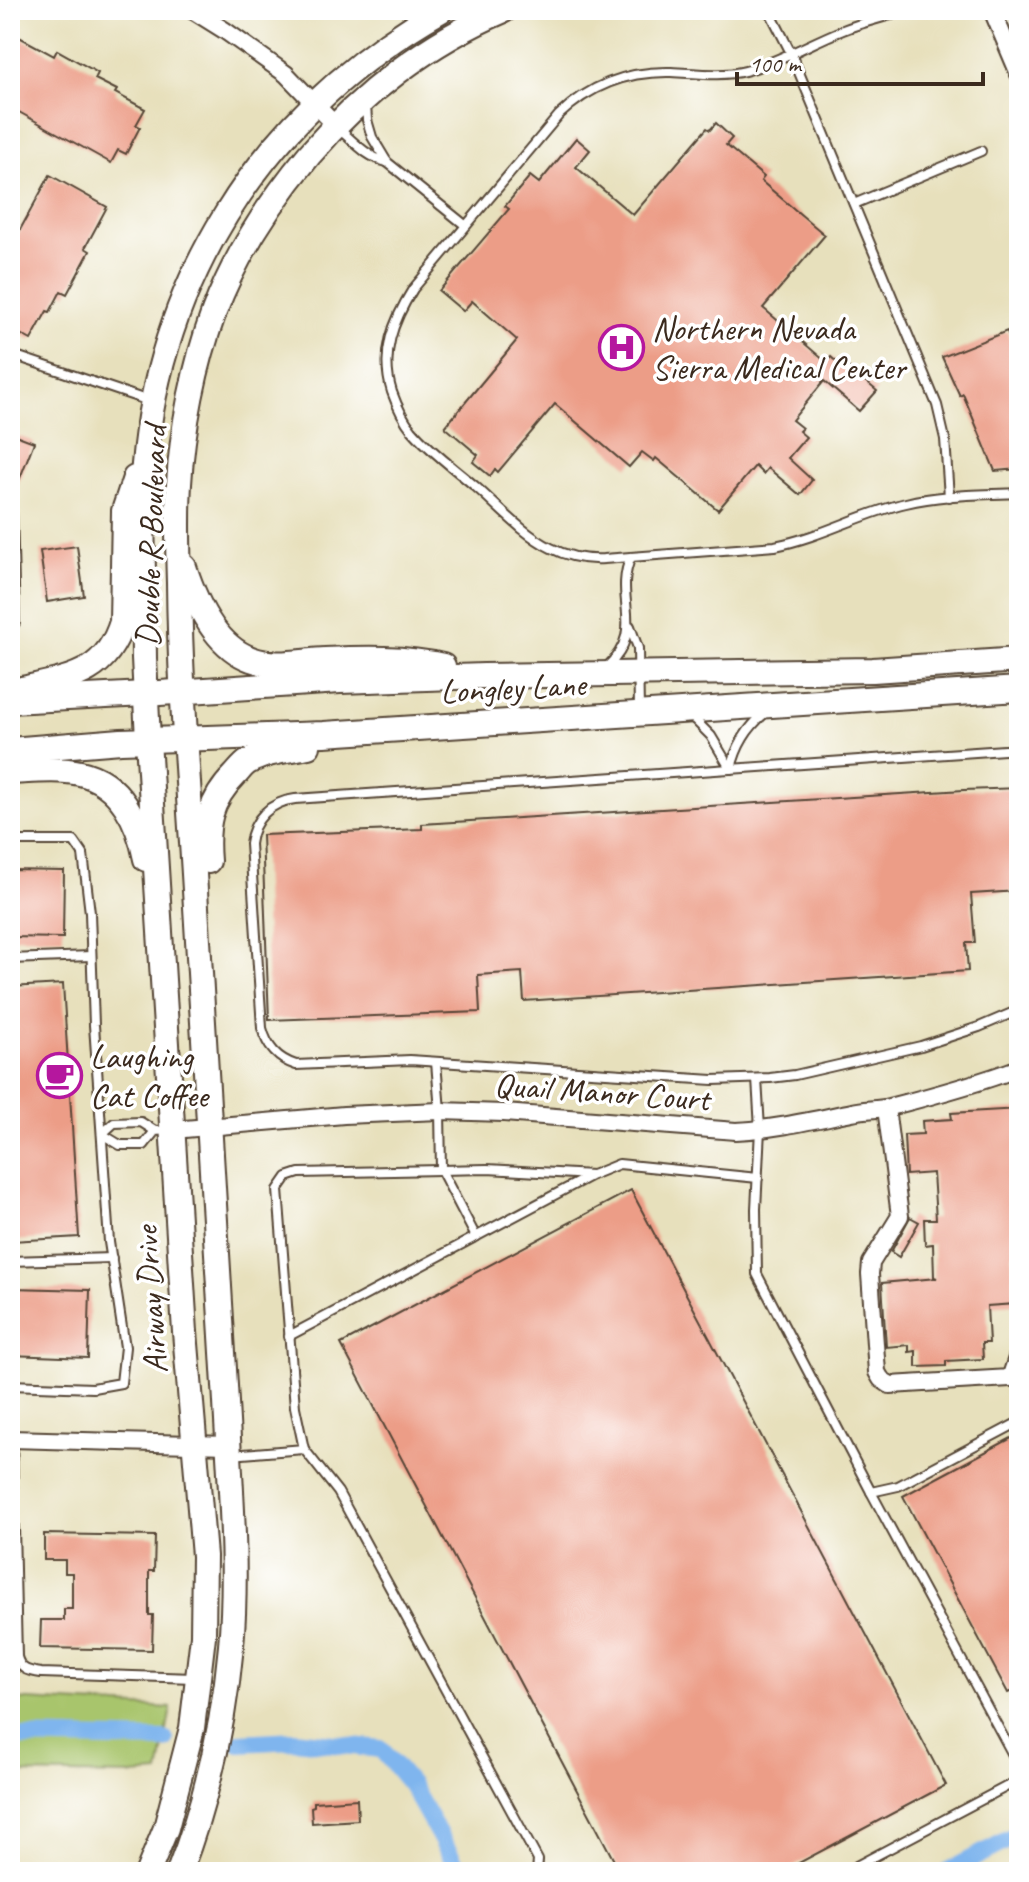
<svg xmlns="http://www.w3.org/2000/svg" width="1029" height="1882" font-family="Caveat,sans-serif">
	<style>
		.green { fill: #a8c56c; stroke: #727845; stroke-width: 2 }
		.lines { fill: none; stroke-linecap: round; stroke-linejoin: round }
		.canal { stroke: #7fb5ee; stroke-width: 18 }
		.building { fill: #ec9d87 }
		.lane-casing { stroke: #554536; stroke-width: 12 }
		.street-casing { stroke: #554536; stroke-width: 20 }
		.secondary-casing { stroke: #554536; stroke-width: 28 }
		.lane { stroke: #fff; stroke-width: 8 }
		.street { stroke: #fff; stroke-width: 16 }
		.secondary { stroke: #fff; stroke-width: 24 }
		.labels { text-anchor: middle; stroke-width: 7; stroke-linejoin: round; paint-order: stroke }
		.poi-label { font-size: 34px; fill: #3b2a1e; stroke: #fff; text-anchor: start }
		.street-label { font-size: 34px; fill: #3b2a1e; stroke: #fff }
	</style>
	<rect width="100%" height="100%" fill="#fff"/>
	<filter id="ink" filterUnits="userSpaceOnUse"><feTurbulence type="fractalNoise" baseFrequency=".0125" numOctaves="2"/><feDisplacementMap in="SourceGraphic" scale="16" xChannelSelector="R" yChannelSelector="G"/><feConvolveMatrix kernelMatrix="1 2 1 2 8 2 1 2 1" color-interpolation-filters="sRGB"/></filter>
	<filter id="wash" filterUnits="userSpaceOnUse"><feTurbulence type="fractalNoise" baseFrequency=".006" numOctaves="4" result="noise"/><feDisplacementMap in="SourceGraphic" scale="32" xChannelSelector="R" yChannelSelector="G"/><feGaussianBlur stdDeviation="1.8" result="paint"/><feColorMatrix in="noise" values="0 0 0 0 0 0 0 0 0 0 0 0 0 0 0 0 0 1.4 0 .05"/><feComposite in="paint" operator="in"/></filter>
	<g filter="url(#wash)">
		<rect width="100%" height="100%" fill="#e7e0bc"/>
		<path class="green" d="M10,1699L171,1708L159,1773L132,1775L10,1773Z"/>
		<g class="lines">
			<g class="canal">
				<path d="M10,1737L165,1740"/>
				<path d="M239,1743L295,1740L381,1749L411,1785L460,1872"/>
				<path d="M947,1872L1019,1834"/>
			</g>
		</g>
		<g id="blocks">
			<g class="building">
				<path d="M10,32L54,56L57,50L98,73L95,79L117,90L115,93L145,109L136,125L140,127L126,154L118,150L111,163L10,107Z"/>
				<path d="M716,123L732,138L726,145L764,177L761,181L825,235L763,308L826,362L831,357L843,368L846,365L877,391L859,411L824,381L792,420L802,428L799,431L806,437L788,458L812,480L800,495L768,468L763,474L755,466L718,510L656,458L654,461L642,452L629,467L555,404L498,472L495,469L490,476L473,462L478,455L445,427L517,340L472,301L463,311L439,291L509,209L505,206L530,176L539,183L576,138L590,150L576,167L633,215L707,128L710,130Z"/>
				<path d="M50,175L107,207L85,248L90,251L67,294L61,291L50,312L47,311L31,340L15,331L17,328L10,324V248Z"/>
				<path d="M1007,331L1013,346L1019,343V469L995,471L963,394L960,396L942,357Z"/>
				<path d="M10,433L34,442L11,501H10Z"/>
				<path d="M77,546L84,596L47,602L40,551Z"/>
				<path d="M1019,788V891L971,894L975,943H966L968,971L524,1001L522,972L478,975L480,1012L269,1020L262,835L422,829V824L964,790Z"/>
				<path d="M10,870L64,871L63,938L10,937Z"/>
				<path d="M63,984L79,1237L12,1241L10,1208V987Z"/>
				<path d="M1019,1109V1255H1012L1015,1304L987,1306L989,1343H982L983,1359L946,1361V1366L916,1367V1351L909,1352V1345L886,1347L882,1283L937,1278L934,1277L933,1244L925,1245L924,1219H936L933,1173L906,1175L904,1135L923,1134L922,1121L952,1119L951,1113Z"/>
				<path d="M631,1190L946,1785L782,1872H620L341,1344Z"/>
				<path d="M910,1217L919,1222L899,1257L891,1252Z"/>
				<path d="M10,1288L90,1290L88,1358L10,1355Z"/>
				<path d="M1019,1434V1688L1008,1693L903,1496Z"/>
				<path d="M44,1534L155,1536L154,1571H149V1615H153L152,1650L40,1648L41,1620H64V1609H72V1573H65V1560H44Z"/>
				<path d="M357,1799L358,1820L312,1823L311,1807L314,1806V1802Z"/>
			</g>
		</g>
	</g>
	<g filter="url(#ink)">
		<use href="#blocks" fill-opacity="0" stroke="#554536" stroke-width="2"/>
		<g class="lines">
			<defs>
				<g id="lane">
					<path d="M769,10L791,53L937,405L945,439L949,497"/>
					<path d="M907,10C886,17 863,22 843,30C810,43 779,62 745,71C721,77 696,73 671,72C628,71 590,85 559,115L413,289C393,321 380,354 392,392C397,406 403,419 412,430C430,451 455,469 476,487C499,507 523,534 551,548C568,557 585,560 604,559L775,546C821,537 862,513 906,503C943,494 982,495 1019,493"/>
					<path d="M366,105L367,120L372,137L387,162L465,225"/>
					<path d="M339,129C354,142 368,158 387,162"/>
					<path d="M854,204L981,151"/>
					<path d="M10,354L152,402"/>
					<path d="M12,511L15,623"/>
					<path d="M630,626L638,648L639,711"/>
					<path d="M606,668C648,629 612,599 631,557"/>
					<path d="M691,716L711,736L730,768"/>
					<path d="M1019,749L295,799C270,802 253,819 250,844L262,1028C267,1047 277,1059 296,1065L410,1060L713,1080L770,1078L795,1075L921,1046L979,1027L1019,1010"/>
					<path d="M731,769C736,746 747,728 765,713"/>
					<path d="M10,841H74L83,854L90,913L94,1025L109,1242L125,1347L121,1383L93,1388L10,1385"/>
					<path d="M10,959L91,956"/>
					<path d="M436,1062L440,1111L441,1170L476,1237"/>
					<path d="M757,1079L760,1129L756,1209L757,1274L871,1492L898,1486L1019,1422"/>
					<path d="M155,1131L144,1145H120L102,1134L114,1123L141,1122L155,1131L168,1130"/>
					<path d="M10,1261L112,1258"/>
					<path d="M289,1336L592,1175"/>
					<path d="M12,1439L17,1657C21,1671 29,1671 41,1673L194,1678"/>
					<path d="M304,1449L295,1407L278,1190L287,1177L299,1173L487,1169L592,1175L619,1164L758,1178"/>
					<path d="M230,1455L304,1449L338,1492L538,1860L537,1872"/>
					<path d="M871,1492L1019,1766"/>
					<path d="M845,1872L1019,1780"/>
				</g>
				<g id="street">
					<path d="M192,10L224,30L286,74L336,126"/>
					<path d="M992,10L1019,74"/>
					<path d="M886,1108L900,1216L871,1263L870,1274L877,1372L881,1379L890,1385L1010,1378L1019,1352"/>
					<path d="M173,1130L344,1115L440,1111L504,1113L736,1131C776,1129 813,1120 852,1112C864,1109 877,1110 889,1107C932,1096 977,1084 1019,1068"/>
					<path d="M10,1439L228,1445"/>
				</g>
				<g id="secondary">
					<path d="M184,567C195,601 215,646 251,659C274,668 301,661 325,660C364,658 405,657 443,666"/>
					<path d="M22,689C70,678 106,675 122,622L124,511L135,478"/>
					<path d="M10,701L145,694L340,681L484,676L873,670L1019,660"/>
					<path d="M10,750L121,741L324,734L1019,689"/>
					<path d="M10,772C33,771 58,768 80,773C121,782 139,823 146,859"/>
					<path d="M208,861C205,825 209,801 235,775C239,771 243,765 248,762C266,752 289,750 308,746"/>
					<path d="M148,1872L166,1828L192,1728L203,1636L204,1556L185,1332L148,740L144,658L142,498C149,289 260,113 441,10"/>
					<path d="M179,1872C207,1800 224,1723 231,1646C238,1565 230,1483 226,1402C215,1226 205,1050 194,874C188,777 180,681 179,583C178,550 177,517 179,484C182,428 195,364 214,312C236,254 270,202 309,155C362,93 429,42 504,10"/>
				</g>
			</defs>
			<use href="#lane" class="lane-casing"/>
			<use href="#street" class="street-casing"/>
			<use href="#secondary" class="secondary-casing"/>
			<use href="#lane" class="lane"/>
			<use href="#street" class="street"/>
			<use href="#secondary" class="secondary"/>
		</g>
	</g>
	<defs>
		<symbol id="hospital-ring" viewBox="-11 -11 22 22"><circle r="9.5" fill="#fff" stroke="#b5179e" stroke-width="1.5"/><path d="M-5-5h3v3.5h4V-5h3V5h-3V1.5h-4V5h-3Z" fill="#b5179e"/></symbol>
		<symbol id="cafe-ring" viewBox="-11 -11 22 22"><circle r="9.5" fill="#fff" stroke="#b5179e" stroke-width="1.5"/><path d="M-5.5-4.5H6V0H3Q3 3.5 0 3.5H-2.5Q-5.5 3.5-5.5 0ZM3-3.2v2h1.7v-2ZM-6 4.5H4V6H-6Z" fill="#b5179e"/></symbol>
	</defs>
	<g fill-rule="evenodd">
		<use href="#hospital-ring" x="596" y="322" width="51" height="51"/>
		<use href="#cafe-ring" x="34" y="1050" width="51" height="51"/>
	</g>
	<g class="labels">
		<g class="poi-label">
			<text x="652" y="340">Northern Nevada<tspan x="652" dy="39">Sierra Medical Center</tspan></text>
			<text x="90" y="1068">Laughing<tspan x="90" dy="39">Cat Coffee</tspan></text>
		</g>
		<g class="street-label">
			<text transform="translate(150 536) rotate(-88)" y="12">Double R Boulevard</text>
			<text transform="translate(513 687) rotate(-3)" y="12">Longley Lane</text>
			<text transform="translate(602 1091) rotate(4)" y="12">Quail Manor Court</text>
			<text transform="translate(150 1300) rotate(-94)" y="12">Airway Drive</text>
		</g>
	</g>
	<rect width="1029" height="1882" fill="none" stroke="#fff" stroke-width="40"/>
	<path d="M737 72v12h246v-12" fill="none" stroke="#3b2a1e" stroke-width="4"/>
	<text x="749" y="72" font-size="24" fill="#3b2a1e" stroke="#ffffff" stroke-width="6" paint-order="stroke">100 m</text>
</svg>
